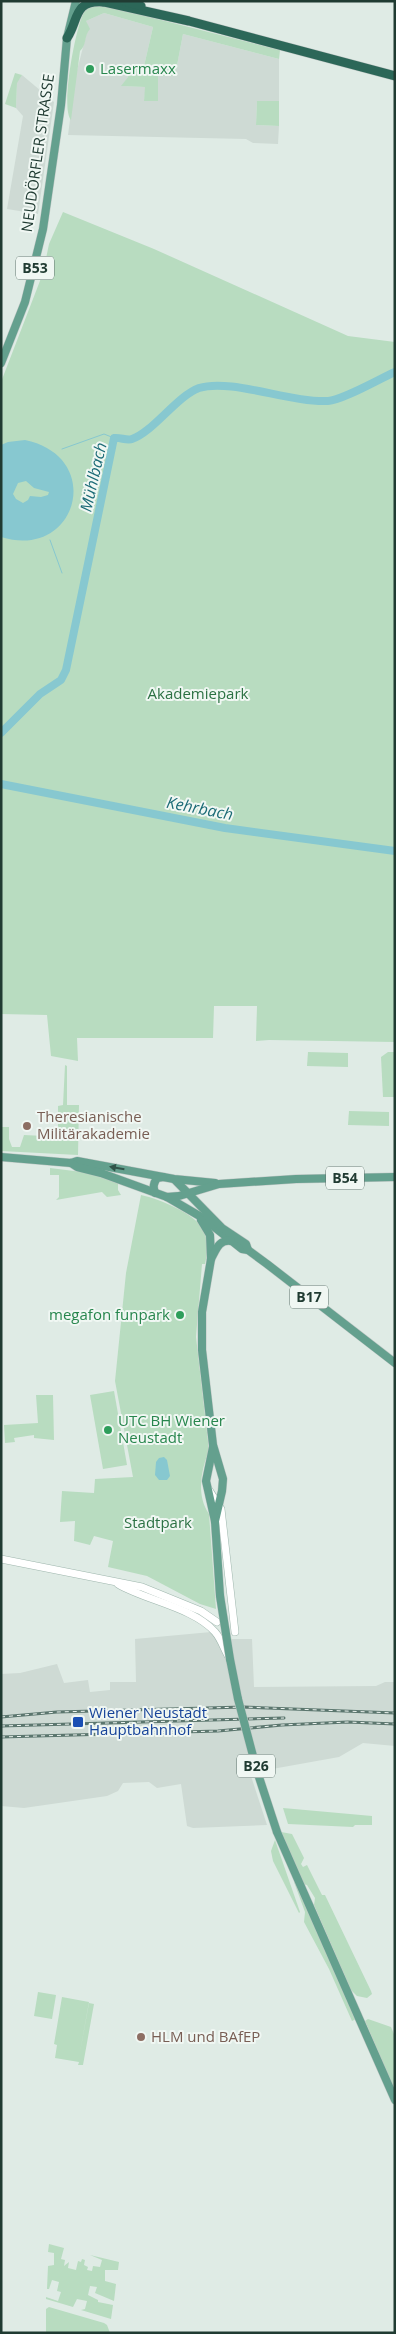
<svg xmlns="http://www.w3.org/2000/svg" width="396" height="2334" font-family="'Open Sans',sans-serif">
	<style>
		.built { fill: #cedad4 }
		.green { fill: #b8dcc0 }
		.water { fill: #87c8d0; fill-rule: evenodd }
		.lines { fill: none; stroke-linecap: round; stroke-linejoin: round }
		.stream { stroke: #87c8d0; stroke-width: 1 }
		.river { stroke: #87c8d0; stroke-width: 8 }
		.secondary-casing { stroke: #9eb6ad; stroke-width: 8 }
		.primary-casing { stroke: #c1c8c6; stroke-width: 9 }
		.highway-casing { stroke: #c1c8c6; stroke-width: 10 }
		.secondary { stroke: #fff; stroke-width: 7 }
		.primary { stroke: #64a08e; stroke-width: 8 }
		.highway { stroke: #2c6758; stroke-width: 9 }
		.rail-casing { stroke: #5b766e; stroke-width: 3 }
		.rail { stroke: #f0f7f3; stroke-width: 1; stroke-dasharray: 4; stroke-linecap: butt }
		.primary-bridge-casing { stroke: #c1c8c6; stroke-width: 9; stroke-linecap: butt }
		.primary-bridge { stroke: #64a08e; stroke-width: 8 }
		.oneway { fill: #315449 }
		.leisure-dot { fill: #2e9e5b; stroke: #f0f7f3; stroke-width: 2 }
		.education-dot { fill: #8d6e63; stroke: #f0f7f3; stroke-width: 2 }
		.transit-dot { fill: #1a4fb4; stroke: #f0f7f3; stroke-width: 2 }
		.labels { text-anchor: middle; stroke-width: 4; stroke-linejoin: round; paint-order: stroke }
		.shield { fill: #f0f7f3; stroke: #5e736c; stroke-width: 1 }
		.shield-label { font-size: 14px; font-weight: bold; fill: #203b32 }
		.leisure-label { font-size: 15px; fill: #27864d; stroke: #f0f7f3; text-anchor: start }
		.street-label { font-size: 15px; fill: #203b32; stroke: #f0f7f3 }
		.park-label { font-size: 15px; fill: #2b7143; stroke: #f0f7f3 }
		.education-label { font-size: 15px; fill: #785e54; stroke: #f0f7f3; text-anchor: start }
		.transit-label { font-size: 15px; fill: #164399; stroke: #f0f7f3; text-anchor: start }
		.water-label { font-size: 16px; font-style: italic; fill: #1b6b76; stroke: #f0f7f3 }
	</style>
	<rect width="100%" height="100%" fill="#dfebe5"/>
	<g class="built">
		<path d="M104,13L153,27L144,66L128,77L122,86L146,87L144,101L158,76H175L183,34L279,59V101H257L256,125L279,126L278,144L253,143L246,139L68,135L76,74L87,32L86,21Z"/>
		<path d="M22,75L54,102L38,214L7,209L23,116L16,108L17,82Z"/>
		<path d="M211,1632L232,1639H252L254,1687L376,1686L385,1682H395V1746L363,1743L339,1757L250,1773L267,1825L193,1828L187,1826L181,1784L157,1788L149,1782L123,1783L118,1791L107,1796L24,1808L1,1806V1674L20,1673L57,1664L64,1683L88,1680L90,1692L110,1690V1682H136L135,1639Z"/>
	</g>
	<g class="green">
		<path d="M98,4L280,50L279,59L183,34L175,76H158V101H144L145,87L121,86L128,77L130,65L144,66L153,27L104,13L86,21L90,29C84,35 87,45 80,51L71,120C60,108 76,26 84,12L83,9Z"/>
		<path d="M15,73L22,75L17,83L16,108L5,104Z"/>
		<path d="M257,101H279V126L256,125Z"/>
		<path d="M63,212L154,249L348,336L395,342V1042L269,1040L256,1041L257,1006H214L213,1038H77L78,1061L51,1056L47,1015L1,1014V382L43,273L49,244Z"/>
		<path d="M308,1052L348,1053V1067L307,1066Z"/>
		<path d="M388,1052H395V1097H383L381,1057Z"/>
		<path d="M65,1065L67,1066V1105H79L78,1155L1,1151V1127H9V1139L12,1147H20L24,1135L44,1136V1140L58,1139V1106L63,1105Z"/>
		<path d="M349,1111L389,1112V1126L348,1125Z"/>
		<path d="M50,1168L82,1172L118,1182V1190L121,1195L107,1197L102,1192L56,1200L59,1197V1175H50Z"/>
		<path d="M141,1195C160,1199 202,1216 207,1236C209,1245 207,1255 205,1264H202L196,1337L209,1450C201,1471 196,1495 209,1514L216,1609L200,1604L147,1576L108,1567L113,1541L94,1536L90,1545L74,1541L75,1521L60,1522L62,1491L94,1493L95,1479L133,1477L115,1381L126,1273Z"/>
		<path d="M114,1391L127,1465L103,1469L90,1395Z"/>
		<path d="M36,1395H53L54,1440L34,1438V1435L14,1438L15,1442L5,1443L4,1425L38,1423Z"/>
		<path d="M283,1808L372,1816V1825H355L353,1827L288,1824Z"/>
		<path d="M281,1832L292,1834L304,1858L301,1864L303,1867L307,1865L322,1895H325L371,1991L372,1994L367,1998L357,1996L351,1990L314,1905L315,1898L307,1885L303,1884Z"/>
		<path d="M275,1840L300,1912L299,1913L273,1861L271,1851Z"/>
		<path d="M294,1882H295L356,2019L352,2021L329,1969L304,1922L305,1912Z"/>
		<path d="M38,1992L56,1995L52,2019L34,2016Z"/>
		<path d="M62,1997L89,2002L80,2052L89,2003L94,2004L83,2065H78L79,2062L55,2058L57,2045L54,2044Z"/>
		<path d="M368,2019L391,2027L394,2034L395,2091L365,2021Z"/>
		<path d="M49,2244L64,2248L61,2259L65,2260L64,2266L69,2262L68,2268L76,2270L78,2261L81,2262L82,2259L85,2260L84,2265L88,2267L87,2270L92,2271L93,2266L100,2267L102,2260L90,2255L119,2262L118,2270H105V2281L116,2284L114,2301L95,2293L97,2287L90,2286L88,2295L98,2300V2302L113,2305L111,2319L81,2310L85,2309L87,2301L77,2299L73,2307L46,2299V2297L58,2301L61,2292L57,2291L59,2282L52,2280L49,2289H47L48,2266L54,2265V2253L48,2252Z"/>
		<path d="M49,2307L104,2323L107,2325L110,2333H46V2309Z"/>
	</g>
	<g class="water">
		<path d="M25,440C106,457 77,561 1,537V445L8,442ZM26,481L34,488L49,492L48,495L41,497L30,496L28,500L23,503L16,499L13,494L18,483Z"/>
		<path d="M164,1457L167,1460L170,1476L167,1480H159L155,1475L156,1462L159,1458Z"/>
	</g>
	<g class="lines">
		<g class="stream">
			<path d="M62,449L104,434L114,438"/>
			<path d="M50,540L62,573"/>
		</g>
		<g class="river">
			<path d="M1,733L40,694L61,680L66,670L114,438C120,437 127,441 132,439C153,432 177,396 199,388C231,378 290,403 328,401C343,400 379,379 395,372"/>
			<path d="M1,784L225,828L395,851"/>
		</g>
		<defs>
			<g id="secondary">
				<path d="M209,1490L221,1509L235,1632"/>
				<path d="M1,1559L142,1587L201,1611L217,1622"/>
				<path d="M118,1584C144,1600 193,1607 215,1632C222,1640 224,1650 230,1659"/>
			</g>
			<g id="primary">
				<path d="M1,363L25,302L43,229L61,105L67,38L76,1"/>
				<path d="M1,1157L71,1163L77,1161L174,1179L215,1183"/>
				<path d="M71,1163L77,1167L101,1173L167,1197L203,1218L242,1249L248,1250L267,1264L395,1363"/>
				<path d="M175,1180L222,1228L246,1244L248,1250"/>
				<path d="M155,1193C153,1187 153,1184 157,1178L163,1177"/>
				<path d="M167,1197L179,1196L219,1184L296,1179L395,1177"/>
				<path d="M201,1220L210,1235L211,1259L202,1312V1350L213,1445L223,1479L222,1491L215,1521"/>
				<path d="M211,1259C216,1250 219,1239 231,1241"/>
				<path d="M213,1447L206,1481L215,1521L220,1596"/>
				<path d="M230,1659L238,1699"/>
				<path d="M277,1832L395,2100"/>
			</g>
			<g id="highway">
				<path d="M100,1L189,21L395,76"/>
				<path d="M124,1L141,6"/>
				<path d="M67,38C79,20 73,0 103,2"/>
			</g>
		</defs>
		<use href="#secondary" class="secondary-casing"/>
		<use href="#primary" class="primary-casing"/>
		<use href="#highway" class="highway-casing"/>
		<use href="#secondary" class="secondary"/>
		<use href="#primary" class="primary"/>
		<use href="#highway" class="highway"/>
		<defs>
			<g id="rail">
				<path d="M1,1717L57,1712L244,1707L395,1713"/>
				<path d="M1,1726L284,1718"/>
				<path d="M1,1737L218,1731L282,1725L348,1722L395,1724"/>
			</g>
		</defs>
		<use href="#rail" class="rail-casing"/>
		<use href="#rail" class="rail"/>
		<defs>
			<g id="primary-bridge">
				<path d="M220,1596L230,1659"/>
				<path d="M238,1699L257,1771L277,1832"/>
			</g>
		</defs>
		<use href="#primary-bridge" class="primary-bridge-casing"/>
		<use href="#primary-bridge" class="primary-bridge"/>
	</g>
	<defs><path id="oneway-solid" d="M-6-.8H1V-3.2L6.5 0L1 3.2V.8H-6Z" transform="scale(1.25)"/></defs>
	<use class="oneway" href="#oneway-solid" transform="translate(117 1168) rotate(-170)"/>
	<g class="leisure-dot">
		<circle cx="90" cy="69" r="5"/>
		<circle cx="180" cy="1315" r="5"/>
		<circle cx="108" cy="1430" r="5"/>
	</g>
	<g class="education-dot">
		<circle cx="27" cy="1126" r="5"/>
		<circle cx="141" cy="2037" r="5"/>
	</g>
	<rect class="transit-dot" x="72" y="1716" width="12" height="12" rx="2.5"/>
	<g class="labels">
		<g class="shield">
			<rect x="16" y="256.5" width="38" height="23" rx="4"/>
			<rect x="326" y="1166.5" width="38" height="23" rx="4"/>
			<rect x="290" y="1285.5" width="38" height="23" rx="4"/>
			<rect x="237" y="1754.5" width="38" height="23" rx="4"/>
		</g>
		<g class="shield-label">
			<text x="35" y="273">B53</text>
			<text x="345" y="1183">B54</text>
			<text x="309" y="1302">B17</text>
			<text x="256" y="1771">B26</text>
		</g>
		<g class="leisure-label">
			<text x="100" y="74">Lasermaxx</text>
			<text x="170" y="1320" text-anchor="end">megafon funpark</text>
			<text x="118" y="1426">UTC BH Wiener<tspan x="118" dy="17">Neustadt</tspan></text>
		</g>
		<g class="street-label">
			<text transform="translate(38 153) rotate(-82)" y="5">NEUDÖRFLER STRASSE</text>
		</g>
		<g class="park-label">
			<text x="198" y="699">Akademiepark</text>
			<text x="158" y="1528">Stadtpark</text>
		</g>
		<g class="education-label">
			<text x="37" y="1122">Theresianische<tspan x="37" dy="17">Militärakademie</tspan></text>
			<text x="151" y="2042">HLM und BAfEP</text>
		</g>
		<g class="transit-label">
			<text x="89" y="1718">Wiener Neustadt<tspan x="89" dy="17">Hauptbahnhof</tspan></text>
		</g>
		<g class="water-label">
			<text transform="translate(93 477) rotate(-77)" y="6">Mühlbach</text>
			<text transform="translate(200 808) rotate(11)" y="6">Kehrbach</text>
		</g>
	</g>
	<rect width="396" height="2334" fill="none" stroke="#203b32" stroke-width="5"/>
</svg>
